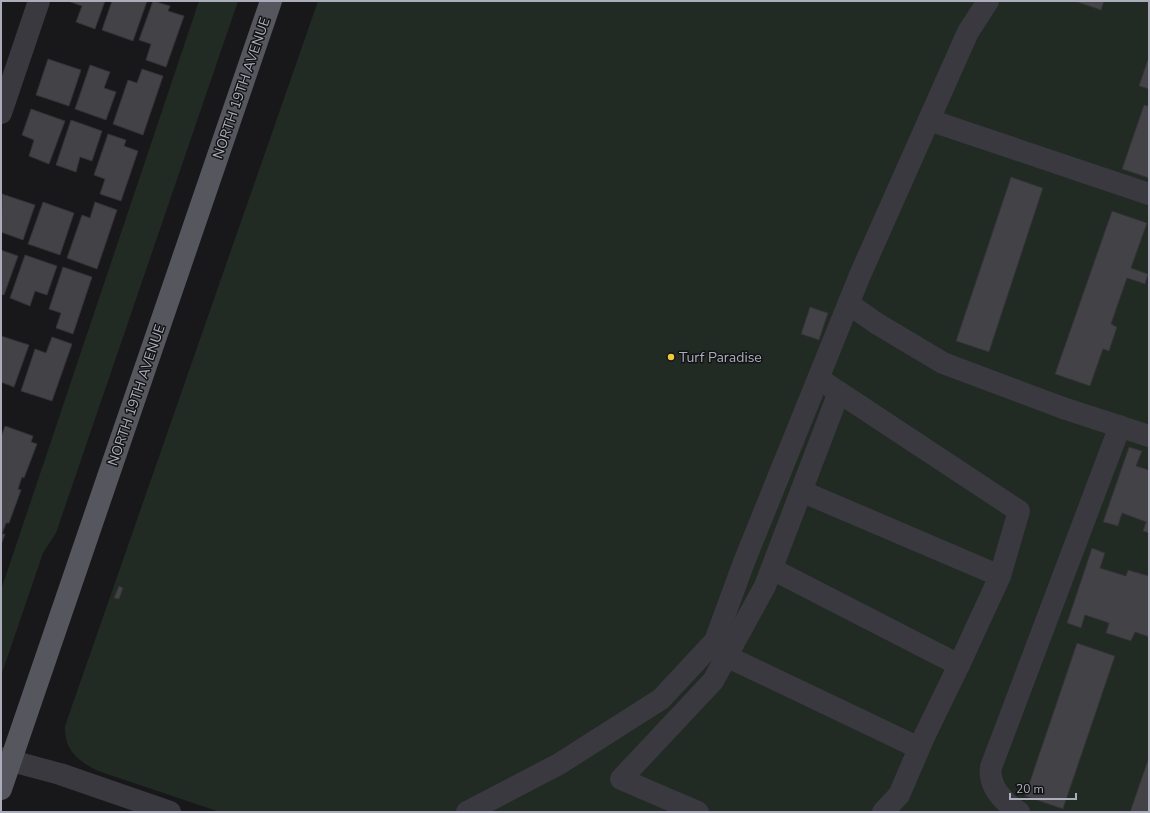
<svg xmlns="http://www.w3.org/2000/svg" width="1150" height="813" font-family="'Nunito Sans',sans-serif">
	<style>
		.green { fill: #222a24 }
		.building { fill: #424247; stroke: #333236 }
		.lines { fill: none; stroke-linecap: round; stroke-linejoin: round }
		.minor { stroke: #39393f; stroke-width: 22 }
		.major { stroke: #55565e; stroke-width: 22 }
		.poi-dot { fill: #efc93b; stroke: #131315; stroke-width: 1.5 }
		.labels { text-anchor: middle; stroke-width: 3; stroke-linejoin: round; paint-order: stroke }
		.street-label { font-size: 14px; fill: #abadba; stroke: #131315 }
		.poi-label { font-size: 14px; fill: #abadba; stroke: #131315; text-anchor: start }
	</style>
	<rect width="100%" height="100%" fill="#18181a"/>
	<g class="green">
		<path d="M199,1H238L56,533L43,553L1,676V590Z"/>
		<path d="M318,1H1149V812H220L98,771C84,764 69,755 66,738C65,734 65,729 65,726Z"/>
	</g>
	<g class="building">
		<path d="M68,1H105L95,29L76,22L82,6Z"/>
		<path d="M112,1H147L133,41L102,30Z"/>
		<path d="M153,1L170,6L168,11L184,16L166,67L146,60L151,44L139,40Z"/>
		<path d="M1074,1H1104L1101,10Z"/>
		<path d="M48,59L81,70L69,106L36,95Z"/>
		<path d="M1148,59H1149V89L1139,86Z"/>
		<path d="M90,65L110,72L104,88L116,92L106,120L75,109Z"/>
		<path d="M142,69L163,76L143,135L113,124L128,80L137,83Z"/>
		<path d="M1149,102V178L1122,169L1144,105L1148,106Z"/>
		<path d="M31,109L65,121L49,164L29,156L34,140L22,135Z"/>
		<path d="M71,120L102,131L92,161L80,157L76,172L56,165Z"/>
		<path d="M108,134L126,140L124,146L138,151L121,201L100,194L105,179L94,175Z"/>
		<path d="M1011,177L1043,188L989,352L956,341Z"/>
		<path d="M2,194L35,205L23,240L1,232Z"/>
		<path d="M43,202L74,213L60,255L28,244Z"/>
		<path d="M95,202L117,210L97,269L67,258L82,215L90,218Z"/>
		<path d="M1112,211L1147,223L1131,268L1148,274L1145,284L1127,278L1111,324L1117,327L1109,351L1103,349L1090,386L1055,374Z"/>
		<path d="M1,250L18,256L4,295L1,294Z"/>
		<path d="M25,255L57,266L47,295L35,291L30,306L10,298Z"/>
		<path d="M63,267L92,277L73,334L56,328L61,313L49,309Z"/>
		<path d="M810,307L828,313L819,340L801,334Z"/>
		<path d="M1,336L29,345L14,387L1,382Z"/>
		<path d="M52,337L72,344L52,401L21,391L35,349L46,353Z"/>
		<path d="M5,426L33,436L31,442L37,444L24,478L22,477L18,489L21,490L9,523H6L2,534H5L1,545V437Z"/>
		<path d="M1129,447L1142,451L1136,466L1149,470V533L1143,531L1146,522L1122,513L1118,526L1103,522Z"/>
		<path d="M1092,548L1105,553L1100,568L1126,576L1128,570L1149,576V637L1135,632L1131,641L1106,633L1109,623L1085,615L1081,628L1067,623Z"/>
		<path d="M119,586L123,588L119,599L114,598Z"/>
		<path d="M1077,643L1115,656L1063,809L1025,796Z"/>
		<path d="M1149,757V812H1130Z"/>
	</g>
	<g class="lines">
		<g class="minor">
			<path d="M1,113L39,1"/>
			<path d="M929,120L1149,194"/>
			<path d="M849,304L876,323L943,363L1063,408L1149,436"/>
			<path d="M819,379L1019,511L1000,576L959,665L924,737L899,795L883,812"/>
			<path d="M801,491L1000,576"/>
			<path d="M772,569L959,665"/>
			<path d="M726,656L919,748"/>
			<path d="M1,758L60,774L170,812"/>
			<path d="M467,812L559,764L661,699L715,641L744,562L860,275L968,32L988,1"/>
			<path d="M698,812L621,779L713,681L765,586L839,392"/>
			<path d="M1019,812C1003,802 988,786 991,767L1120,426"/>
		</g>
		<path class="major" d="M1,789L271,1"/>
	</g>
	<circle class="poi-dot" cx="671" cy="357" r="4"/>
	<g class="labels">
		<g class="street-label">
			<text transform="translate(241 88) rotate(-71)" y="5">NORTH 19TH AVENUE</text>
			<text transform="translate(136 395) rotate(-71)" y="5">NORTH 19TH AVENUE</text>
		</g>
		<g class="poi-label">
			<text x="679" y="362">Turf Paradise</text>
		</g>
	</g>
	<rect width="1150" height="813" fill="none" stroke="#abadba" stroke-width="4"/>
	<path d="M1010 793v6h66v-6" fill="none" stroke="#abadba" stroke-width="2"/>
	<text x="1016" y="793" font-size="12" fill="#abadba" stroke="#131315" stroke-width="3" paint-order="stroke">20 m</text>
</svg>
